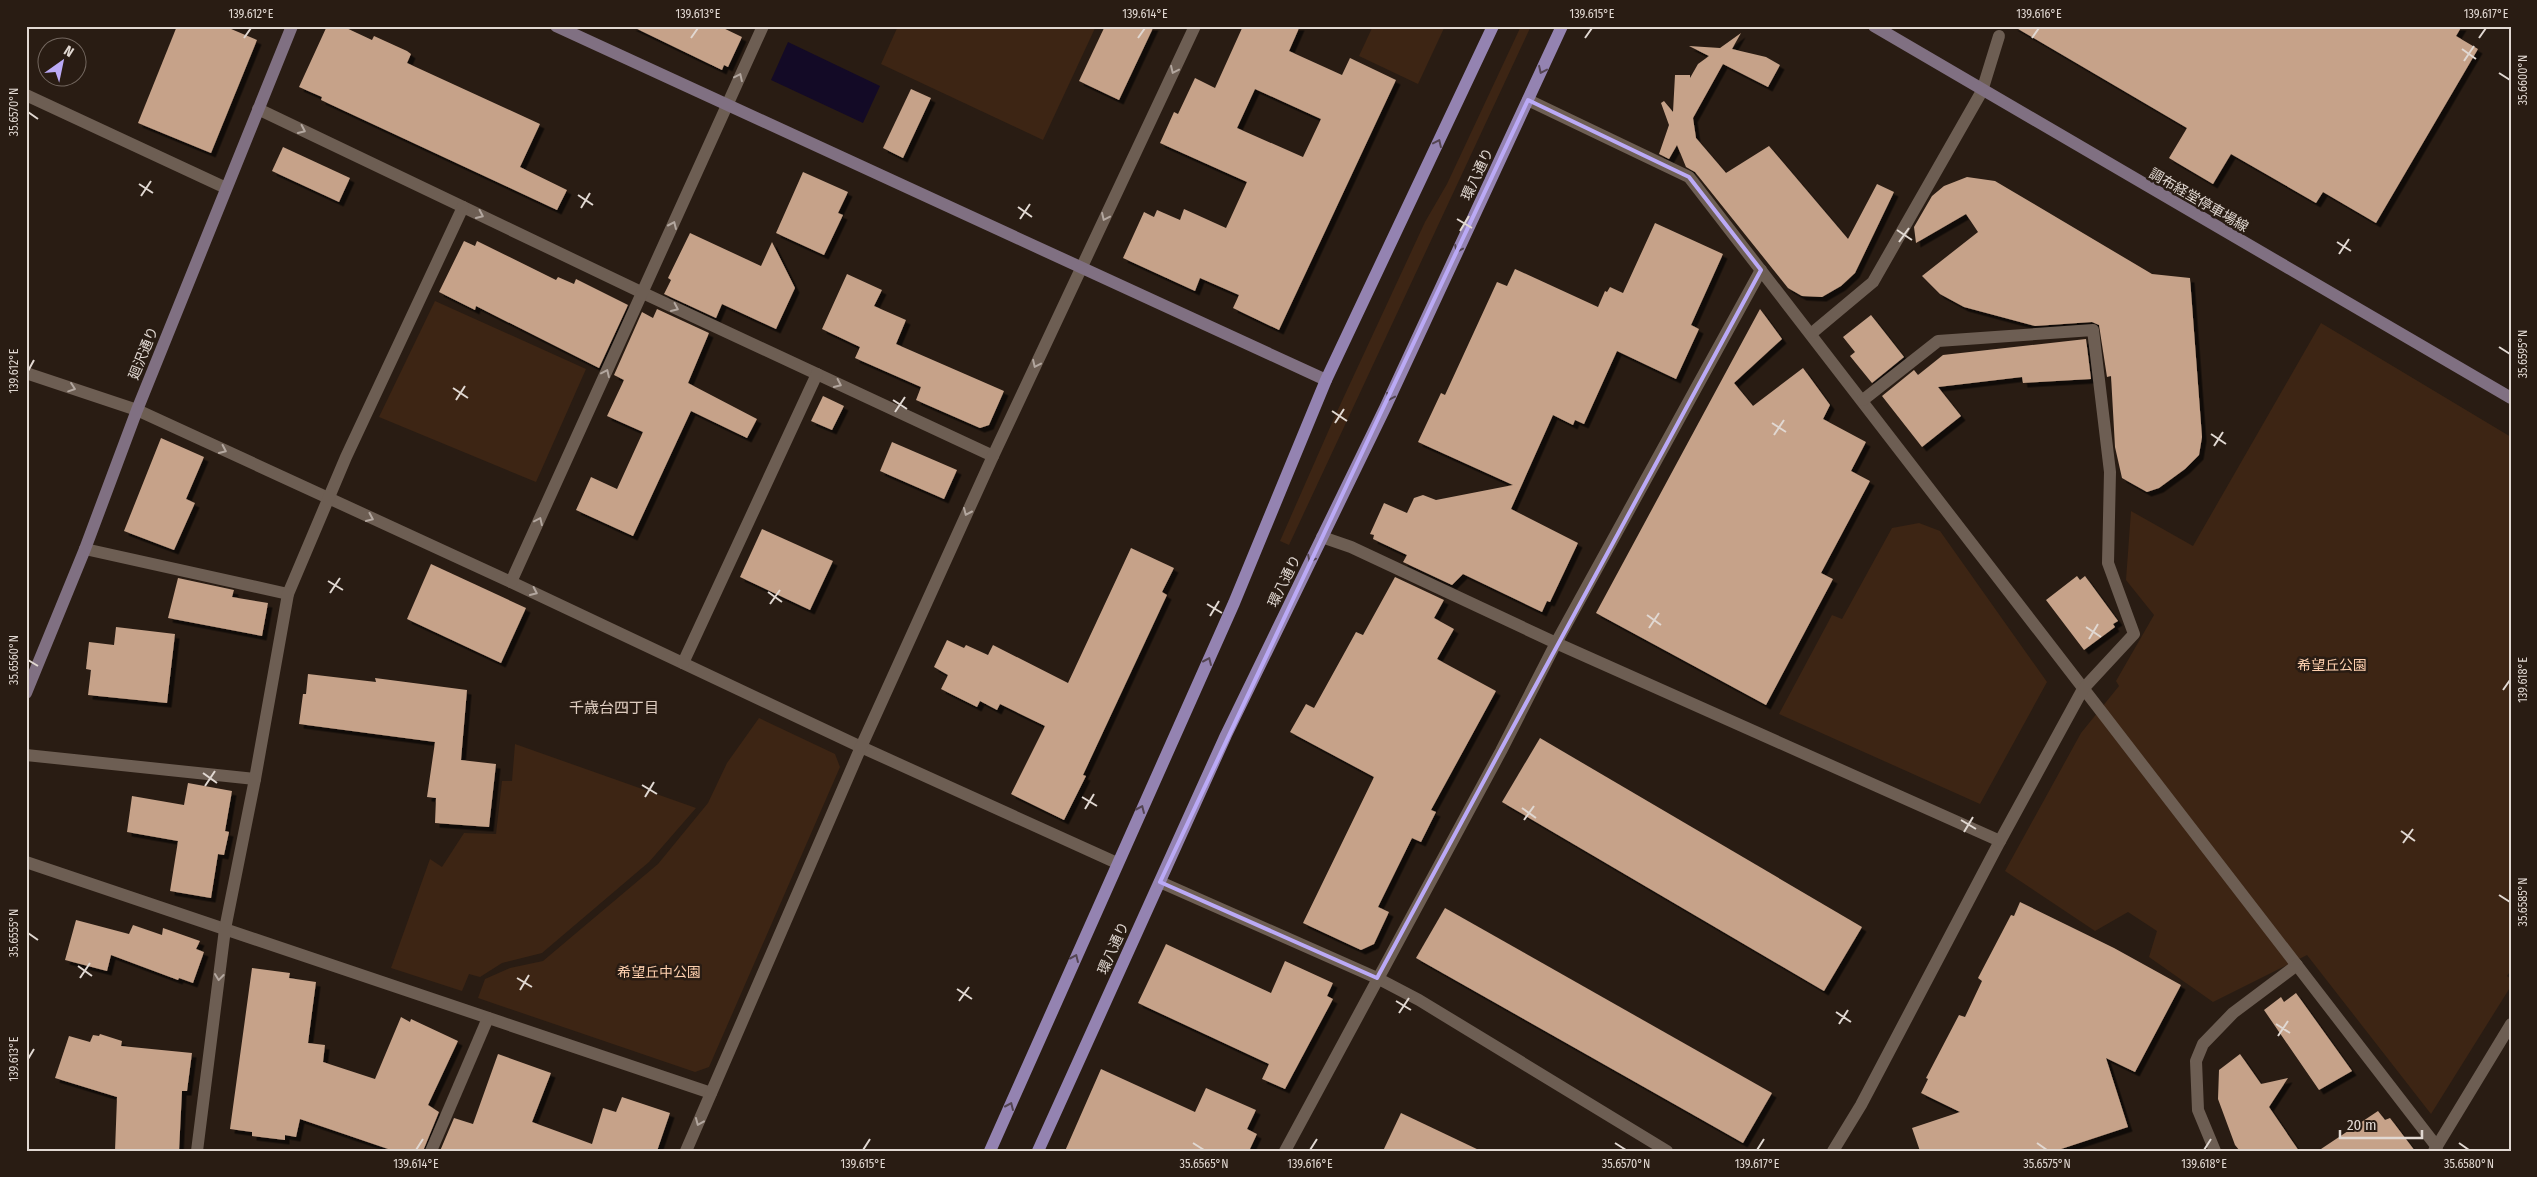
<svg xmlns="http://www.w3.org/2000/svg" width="2537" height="1177" font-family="'Fira Sans Condensed','Noto Sans JP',sans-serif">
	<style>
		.green { fill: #3d2514 }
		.water { fill: #130a26 }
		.building { fill: #c6a289; fill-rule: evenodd; filter: url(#shadow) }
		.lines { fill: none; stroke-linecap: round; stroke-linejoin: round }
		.lane { stroke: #6d5e53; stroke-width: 12 }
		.street { stroke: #6d5e53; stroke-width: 12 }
		.secondary { stroke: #807082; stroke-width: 12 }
		.primary { stroke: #9483b1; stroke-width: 12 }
		.oneway { stroke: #b3a79f }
		.oneway2 { stroke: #544552 }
		.marked { fill: none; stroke: #bbaaf6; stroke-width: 4; stroke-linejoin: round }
		.ticks { fill: none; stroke: #e1d8d2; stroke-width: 2 }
		.labels { text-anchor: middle; stroke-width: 5; stroke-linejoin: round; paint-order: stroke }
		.street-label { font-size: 14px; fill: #e1d8d2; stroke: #291c13 }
		.park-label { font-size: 14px; fill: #fdcfae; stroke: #291c13 }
		.neighbourhood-label { font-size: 15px; fill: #e0cec1; stroke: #291c13 }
		.neatline { fill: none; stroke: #e1d8d2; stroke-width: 2 }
		.ticks-label { font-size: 12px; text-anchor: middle; fill: #e1d8d2 }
	</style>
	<defs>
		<filter id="shadow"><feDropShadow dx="4.5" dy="4.5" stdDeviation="0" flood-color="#0009"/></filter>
	</defs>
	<rect width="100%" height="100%" fill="#291c13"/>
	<g class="green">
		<path d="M898,26H1096L1043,140L881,64Z"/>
		<path d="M1373,26H1445L1418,84L1359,56Z"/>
		<path d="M1521,26H1531L1289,545L1280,541L1335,416L1425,222L1447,184Z"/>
		<path d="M435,301L586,369L536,482L379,417Z"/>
		<path d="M2321,323L2511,437V970L2507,976L2511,979V986L2431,1114L2307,955L2213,1002L2149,957L2157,931L2128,912L2095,931L2005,871L2081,733L2119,686L2116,681L2154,615L2126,580L2131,511L2193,546Z"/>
		<path d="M1919,523L1940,531L2047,682L1980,804L1779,714L1832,615L1842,619L1892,528Z"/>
		<path d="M759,718L835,754L840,767L709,1067L695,1072L478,998L485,979L510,968L543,961L658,864L708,803L727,763Z"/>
		<path d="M515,744L696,808L649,862L542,953L502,963L480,977L469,974L462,991L391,968L430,859L442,867L464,833L496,834L502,781H512Z"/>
	</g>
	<path class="water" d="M788,42L880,86L863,123L771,80Z"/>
	<g class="building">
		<path d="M177,26H224L257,40L211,153L138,123Z"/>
		<path d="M327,26H342L372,40L374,36L407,51L411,54L407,63L540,124L520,167L567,190L557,210L321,100L322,97L299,87Z"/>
		<path d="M631,26H719L742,37L728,67L724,65L722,70Z"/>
		<path d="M1105,26H1154L1119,100L1079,81Z"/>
		<path d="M1243,26H1300L1289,51L1342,75L1350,58L1396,80L1279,330L1233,308L1239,295L1200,278L1195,291L1123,258L1144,212L1154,217L1157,210L1180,220L1184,209L1226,228L1247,182L1160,143L1174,112L1178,114L1195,78L1215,88ZM1255,89L1321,119L1303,157L1237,128Z"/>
		<path d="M2013,26H2462L2456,36L2478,49L2376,223L2323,192L2316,203L2231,154L2213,184L2169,158L2187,128Z"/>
		<path d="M1741,33L1732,49L1766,57L1780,65L1768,87L1723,64L1693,118L1696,138L1726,173L1769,146L1848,239L1877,184L1894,192L1855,273L1841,286L1822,297L1802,296L1788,288L1695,172L1686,167L1677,145L1669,159L1659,154L1669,125L1661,103L1664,101L1673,112L1675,75H1690V78L1698,64L1709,56L1689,46L1720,48Z"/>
		<path d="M911,89L931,98L903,158L883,148Z"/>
		<path d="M283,147L350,178L339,202L272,171Z"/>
		<path d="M803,172L848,192L838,213L843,215L824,255L776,233Z"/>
		<path d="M1967,177L1995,181L2152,274L2190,278L2202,437L2199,455L2185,469L2159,488L2147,492L2122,478L2115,447L2111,376L2107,377L2099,325L2092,322L2035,326L1964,307L1940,294L1922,276L1978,232L1966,214L1916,243L1914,227L1932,196L1944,186Z"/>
		<path d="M1655,223L1723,254L1691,325L1699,329L1676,379L1617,351L1584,424L1575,420L1573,425L1553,415L1511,509L1578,543L1550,602L1547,601L1542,612L1463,574L1452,585L1403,562L1407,555L1373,539L1374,535L1370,534L1384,503L1407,513L1414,498L1423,495L1436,500L1513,485L1418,442L1441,393L1445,395L1497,282L1507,286L1515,269L1598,307L1605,291L1607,292L1610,287L1623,293Z"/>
		<path d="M690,233L761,266L772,242L795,288L776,329L722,304L716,318L664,294L671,280L668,278Z"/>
		<path d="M464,241L475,246L477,241L556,280L558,277L574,284L576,279L628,305L599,368L476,306L475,310L439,292Z"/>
		<path d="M847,274L882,290L874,306L906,320L896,344L1004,391L989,425L980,428L916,400L921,387L855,358L860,347L822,329Z"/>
		<path d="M657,309L709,333L688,383L757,419L747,438L691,411L633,536L576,510L591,477L617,489L643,432L607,416L624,380L614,375L642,312L653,318Z"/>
		<path d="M1760,309L1782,339L1734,383L1753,406L1803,368L1830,405L1823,419L1866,442L1851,471L1870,481L1821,573L1833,579L1766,705L1596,613Z"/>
		<path d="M1871,315L1904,357L1872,383L1850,356L1855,352L1843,337Z"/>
		<path d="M2086,339L2091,379L2023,383L2022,377L1938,387L1961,416L1922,447L1882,396L1914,370L1918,375L1943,355Z"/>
		<path d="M823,396L844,406L832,430L811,421Z"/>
		<path d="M161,438L204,457L186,499L195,503L174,550L124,531Z"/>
		<path d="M892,442L957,470L944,499L880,471Z"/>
		<path d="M762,529L833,561L810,610L740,577Z"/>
		<path d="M1131,548L1174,568L1162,592L1167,595L1083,775L1086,776L1064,820L1011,794L1045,726L1000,704L997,710L980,701L977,707L941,689L948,675L934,667L947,640L964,648L966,645L988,655L993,645L1068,683Z"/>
		<path d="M431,564L526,608L501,663L407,619Z"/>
		<path d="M2077,576L2080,580L2085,576L2118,621L2113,624L2115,627L2084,650L2046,600Z"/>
		<path d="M1395,577L1444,600L1434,618L1454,629L1437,659L1496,691L1431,810L1436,812L1421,842L1412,838L1378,907L1389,912L1374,944L1361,950L1303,923L1374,777L1290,732L1306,704L1314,708L1356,632L1363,635Z"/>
		<path d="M178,578L234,590L232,597L268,603L262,636L168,618Z"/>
		<path d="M116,627L175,634L167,703L88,695L91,670L86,669L89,642L114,645Z"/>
		<path d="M308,674L376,682L375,678L467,690L461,760L496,764L489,827L435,823L436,798L427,797L435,742L299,724L303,694H306Z"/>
		<path d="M1540,738L1862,927L1824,991L1502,802Z"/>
		<path d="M188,783L232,791L225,831L229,832L224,855L218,854L211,898L170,891L178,841L127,832L132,796L184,805Z"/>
		<path d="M2020,902L2114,948L2181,985L2135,1072L2106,1058L2128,1127L2055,1151H1920L1912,1128L1960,1112L1921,1093L1928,1079L1926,1078L1959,1015L1965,1017L1982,981L1978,978L2011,915L2014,916Z"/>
		<path d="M1445,908L1772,1093L1743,1143L1416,958Z"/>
		<path d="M76,920L129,934L133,925L162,935L163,928L200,941L196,949L204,952L193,983L179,978L178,980L111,955L107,971L65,960Z"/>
		<path d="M1166,944L1271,993L1285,961L1333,983L1327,996L1333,999L1285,1089L1262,1079L1269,1064L1138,1003Z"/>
		<path d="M252,968L290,973L289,978L316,982L308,1043L325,1045L323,1062L375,1079L401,1017L410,1022L411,1019L458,1041L428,1105L439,1112L423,1151H394L300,1119L296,1137L285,1135V1140L252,1136V1132L230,1129Z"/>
		<path d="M2296,993L2352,1071L2319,1090L2264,1010L2281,997L2284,1002Z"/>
		<path d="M100,1034L122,1041L121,1046L192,1053L187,1091H182L179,1151H115L117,1097L55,1078L69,1036L90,1042L93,1035L99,1036Z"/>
		<path d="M498,1054L551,1073L532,1122L592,1144L603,1108L616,1112L622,1097L670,1113L657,1151H440L454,1118L473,1124Z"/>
		<path d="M2240,1054L2261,1084L2288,1078L2269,1107L2299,1151H2240L2235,1145L2218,1099L2219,1070Z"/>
		<path d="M1101,1069L1195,1112L1206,1088L1256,1110L1247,1129L1257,1134L1249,1151H1065Z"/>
		<path d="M2378,1111L2385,1120L2390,1118L2415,1151H2318Z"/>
		<path d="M1401,1113L1481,1151H1383Z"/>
	</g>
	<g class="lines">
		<g class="lane">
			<path d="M1982,91L1999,36"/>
			<path d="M1377,978L1419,1000L1667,1151"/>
			<path d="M1833,1151L1861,1105L2000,841"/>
		</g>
		<g class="street">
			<path d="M26,95L226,188"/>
			<path d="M1528,100L1689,177L2437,1147"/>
			<path d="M258,109L643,293L993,456"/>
			<path d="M1812,333L1873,282L1982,91"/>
			<path d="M26,373L137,410L511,582L861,747L1117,863"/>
			<path d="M1322,537L1351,547L1556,643L2000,841L2083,689L2134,634L2108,563L2110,472L2093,330L1938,341L1863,400"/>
			<path d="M85,549L288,594"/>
			<path d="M511,582L763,26"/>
			<path d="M683,663L817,374"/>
			<path d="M26,755L255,779"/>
			<path d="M26,862L711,1093"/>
			<path d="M1160,882L1377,978"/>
			<path d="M197,1151L225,929L255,779L288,594L346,457L463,207"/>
			<path d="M431,1151L488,1018"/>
			<path d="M686,1151L861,747L993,456L1195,26"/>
			<path d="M1285,1151L1501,751L1556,643L1761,270"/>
			<path d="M2215,1151L2198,1110L2196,1061L2203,1044L2233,1013L2297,965"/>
			<path d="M2434,1151L2511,1024"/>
		</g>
		<g class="secondary">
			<path d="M556,26L1326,380"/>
			<path d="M1874,26L2511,398"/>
			<path d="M26,693L85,549L137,410L292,26"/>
		</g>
		<g class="primary">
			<path d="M990,1151L1234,603L1326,380L1493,26"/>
			<path d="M1038,1151L1226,735L1385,408L1562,26"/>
		</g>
	</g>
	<defs><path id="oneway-chevron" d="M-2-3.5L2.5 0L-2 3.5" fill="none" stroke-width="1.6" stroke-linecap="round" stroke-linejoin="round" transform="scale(1.25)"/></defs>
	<g class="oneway">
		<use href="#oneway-chevron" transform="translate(1174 70) rotate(115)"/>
		<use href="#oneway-chevron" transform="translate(739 77) rotate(-65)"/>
		<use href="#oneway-chevron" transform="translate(302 130) rotate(25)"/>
		<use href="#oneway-chevron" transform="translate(480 215) rotate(25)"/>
		<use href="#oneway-chevron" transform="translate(1105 217) rotate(115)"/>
		<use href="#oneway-chevron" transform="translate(673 225) rotate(-66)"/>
		<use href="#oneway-chevron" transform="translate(675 308) rotate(25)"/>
		<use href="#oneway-chevron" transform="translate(1036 364) rotate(115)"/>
		<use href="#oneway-chevron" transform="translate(606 373) rotate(-65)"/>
		<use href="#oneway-chevron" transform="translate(838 384) rotate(25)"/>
		<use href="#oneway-chevron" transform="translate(72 388) rotate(19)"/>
		<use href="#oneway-chevron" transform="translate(223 450) rotate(25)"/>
		<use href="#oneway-chevron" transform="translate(967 512) rotate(114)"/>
		<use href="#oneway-chevron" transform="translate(370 518) rotate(24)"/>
		<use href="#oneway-chevron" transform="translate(539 521) rotate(-65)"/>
		<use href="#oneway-chevron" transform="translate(534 592) rotate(25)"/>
		<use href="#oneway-chevron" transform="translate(219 977) rotate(97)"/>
		<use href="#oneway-chevron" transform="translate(699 1122) rotate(113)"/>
	</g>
	<g class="oneway2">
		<use href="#oneway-chevron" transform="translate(1542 70) rotate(115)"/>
		<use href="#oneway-chevron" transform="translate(1438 143) rotate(-65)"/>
		<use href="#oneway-chevron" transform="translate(1458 249) rotate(115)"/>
		<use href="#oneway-chevron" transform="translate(1390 397) rotate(115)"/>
		<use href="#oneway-chevron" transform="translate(1311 559) rotate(116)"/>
		<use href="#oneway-chevron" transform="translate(1208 661) rotate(-66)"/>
		<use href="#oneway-chevron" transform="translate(1141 809) rotate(-66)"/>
		<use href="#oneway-chevron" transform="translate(1075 958) rotate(-66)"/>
		<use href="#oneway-chevron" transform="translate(1010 1106) rotate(-66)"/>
	</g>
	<path class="marked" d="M1528,100L1689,177L1761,270L1377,978L1160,882Z"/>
	<path class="ticks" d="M244,38L251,28M691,38L698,28M1138,38L1145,28M1585,38L1592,28M2032,38L2039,28M2479,38L2486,28M2462,49L2476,59M2464,61L2474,46M2499,73L2510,80M28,112L38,119M139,184L153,193M578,195L593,205M141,196L151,181M1018,207L1032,217M581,208L590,193M1020,219L1030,204M1457,219L1472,228M1897,230L1912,240M1460,231L1469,216M1899,242L1909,228M2337,242L2351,251M2339,254L2349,239M2499,347L2510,354M28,371L34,360M453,388L468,398M456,400L465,386M893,400L907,409M1332,411L1347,421M895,412L905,397M1335,423L1344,409M1772,423L1786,432M2211,434L2226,444M1774,435L1784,420M2214,446L2223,432M328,581L343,590M768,592L782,602M330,593L340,578M770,604L780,590M1207,604L1222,613M1647,615L1661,625M1210,616L1219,601M2086,627L2101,637M1649,628L1659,613M2089,639L2098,624M28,660L38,666M2503,690L2510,680M203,773L217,783M642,785L657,794M205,786L215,771M645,797L654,782M1082,797L1097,806M1522,808L1536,818M1085,809L1094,794M1524,820L1534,806M1961,820L1976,829M2401,831L2415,841M1964,832L1973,817M2403,843L2413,829M2499,895L2510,902M28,933L38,940M78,966L92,976M80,978L90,963M517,978L532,987M957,989L972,999M520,990L529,975M959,1001L969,987M1396,1001L1411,1010M1836,1012L1851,1022M1399,1013L1409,998M1839,1024L1848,1010M2276,1024L2290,1033M2278,1036L2288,1021M28,1059L34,1049M1193,1143L1204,1150M1615,1143L1626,1150M2037,1143L2047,1150M2459,1143L2469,1150M416,1150L423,1139M863,1150L870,1139M1310,1150L1317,1139M1757,1150L1764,1139M2204,1150L2211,1139"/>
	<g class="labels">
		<g class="street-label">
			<text transform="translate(1477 174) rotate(-65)" y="5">環八通り</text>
			<text transform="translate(2199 200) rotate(30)" y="5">調布経堂停車場線</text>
			<text transform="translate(143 353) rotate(-68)" y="5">廻沢通り</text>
			<text transform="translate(1284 581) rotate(-64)" y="5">環八通り</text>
			<text transform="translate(1113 948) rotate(-66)" y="5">環八通り</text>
		</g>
		<g class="park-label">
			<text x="2332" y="670">希望丘公園</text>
			<text x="659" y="977">希望丘中公園</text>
		</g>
		<g class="neighbourhood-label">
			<text x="614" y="713">千歳台四丁目</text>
		</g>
	</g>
	<rect width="2537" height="1177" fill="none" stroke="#291c13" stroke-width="55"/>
	<g transform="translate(62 62) rotate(33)"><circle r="24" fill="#291c13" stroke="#73675f"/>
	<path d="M0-4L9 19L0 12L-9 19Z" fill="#bbaaf6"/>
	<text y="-8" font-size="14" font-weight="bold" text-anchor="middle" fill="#e1d8d2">N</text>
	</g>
	<path d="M2340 1130v8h82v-8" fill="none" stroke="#e1d8d2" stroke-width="2.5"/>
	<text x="2347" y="1130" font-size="15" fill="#e1d8d2" stroke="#291c13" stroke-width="4" paint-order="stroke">20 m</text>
	<rect x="28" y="28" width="2482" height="1122" class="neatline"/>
	<g class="ticks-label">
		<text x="251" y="18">139.612°E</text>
		<text x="698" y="18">139.613°E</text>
		<text x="1145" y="18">139.614°E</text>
		<text x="1592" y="18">139.615°E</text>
		<text x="2039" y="18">139.616°E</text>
		<text x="2486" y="18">139.617°E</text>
		<text transform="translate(2523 80) rotate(-90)" y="4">35.6600°N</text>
		<text transform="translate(14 112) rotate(-90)" y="4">35.6570°N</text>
		<text transform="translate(2523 354) rotate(-90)" y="4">35.6595°N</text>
		<text transform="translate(14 371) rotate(-90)" y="4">139.612°E</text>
		<text transform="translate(14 660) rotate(-90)" y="4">35.6560°N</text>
		<text transform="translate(2523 680) rotate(-90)" y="4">139.618°E</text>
		<text transform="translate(2523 902) rotate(-90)" y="4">35.6585°N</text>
		<text transform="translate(14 933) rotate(-90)" y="4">35.6555°N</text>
		<text transform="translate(14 1059) rotate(-90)" y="4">139.613°E</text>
		<text x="416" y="1168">139.614°E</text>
		<text x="863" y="1168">139.615°E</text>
		<text x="1204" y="1168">35.6565°N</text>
		<text x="1310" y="1168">139.616°E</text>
		<text x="1626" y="1168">35.6570°N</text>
		<text x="1757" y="1168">139.617°E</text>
		<text x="2047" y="1168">35.6575°N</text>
		<text x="2204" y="1168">139.618°E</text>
		<text x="2469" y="1168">35.6580°N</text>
	</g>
</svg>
